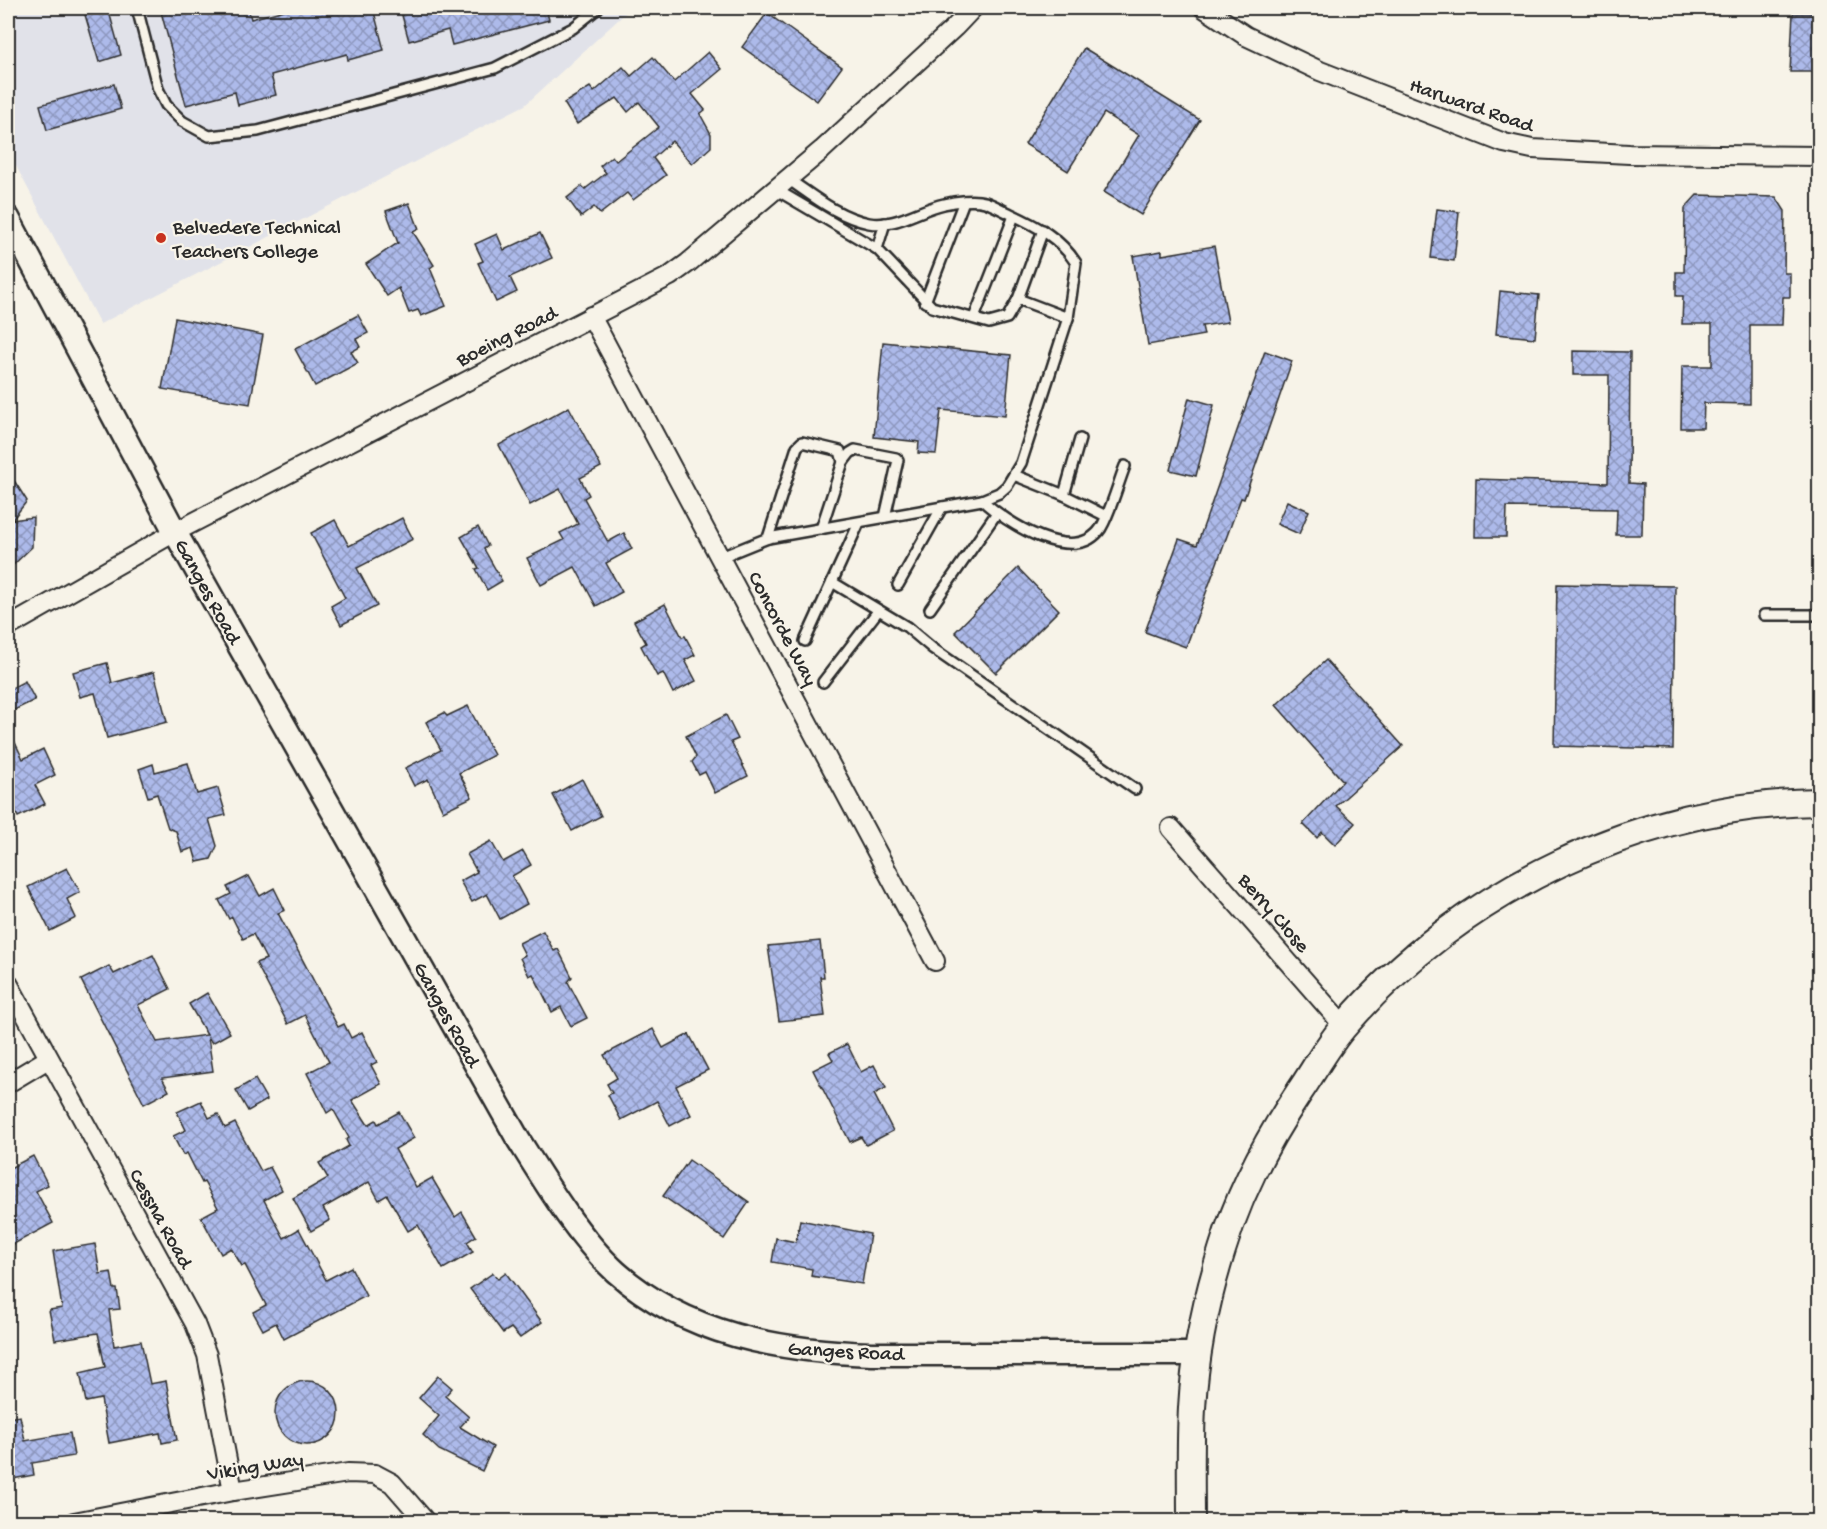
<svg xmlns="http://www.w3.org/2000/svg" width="1827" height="1529" font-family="'Gochi Hand',sans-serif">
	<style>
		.built { fill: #e1e2e9 }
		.building { fill: url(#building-cross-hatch); stroke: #2b2b2b; stroke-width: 1.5 }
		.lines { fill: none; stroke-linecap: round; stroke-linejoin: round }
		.service-casing { stroke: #2b2b2b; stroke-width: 14 }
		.minor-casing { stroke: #2b2b2b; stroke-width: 22 }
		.tertiary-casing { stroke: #2b2b2b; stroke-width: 27 }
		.secondary-casing { stroke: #2b2b2b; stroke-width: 30 }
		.service { stroke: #f7f3e8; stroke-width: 9 }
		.minor { stroke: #f7f3e8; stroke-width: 18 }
		.tertiary { stroke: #f7f3e8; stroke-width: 22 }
		.secondary { stroke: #f7f3e8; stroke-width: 26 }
		.poi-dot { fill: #c8321e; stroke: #f7f3e8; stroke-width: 2 }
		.labels { text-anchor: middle; stroke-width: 4.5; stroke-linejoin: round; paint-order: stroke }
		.street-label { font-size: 21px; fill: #2b2b2b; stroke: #f7f3e8 }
		.poi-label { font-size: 21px; fill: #2b2b2b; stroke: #f7f3e8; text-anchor: start }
	</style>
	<defs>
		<pattern id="building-cross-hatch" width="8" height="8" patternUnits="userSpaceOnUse" patternTransform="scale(1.5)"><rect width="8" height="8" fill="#adbaea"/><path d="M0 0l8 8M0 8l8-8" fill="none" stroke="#8d97be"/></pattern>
	</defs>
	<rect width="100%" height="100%" fill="#f7f3e8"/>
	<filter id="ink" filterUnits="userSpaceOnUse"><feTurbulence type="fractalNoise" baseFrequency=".0167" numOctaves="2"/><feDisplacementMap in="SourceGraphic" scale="12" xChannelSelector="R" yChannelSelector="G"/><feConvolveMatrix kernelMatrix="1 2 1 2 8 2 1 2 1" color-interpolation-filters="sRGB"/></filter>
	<g filter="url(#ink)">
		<path class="built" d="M8,8H631L525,105L100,324L8,151Z"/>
		<g class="building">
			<path d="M83,8H108L121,55L99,62Z"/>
			<path d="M160,8H248L251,19L292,8H373L384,50L348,60L347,54L271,75L276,95L238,105L235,92L186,105Z"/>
			<path d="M400,8H546L549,20L452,45L448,30L409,41Z"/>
			<path d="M767,13L842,67L817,101L742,47Z"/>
			<path d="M1793,13H1820V72H1790Z"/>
			<path d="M1084,48L1200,120L1141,215L1104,192L1139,135L1104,113L1068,171L1025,144Z"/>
			<path d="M708,52L722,69L692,94L705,110L700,114L711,134V147L692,164L672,141L653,158L666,175L633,200L627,193L600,214L594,207L581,217L567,198L582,186L585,189L606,173L600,166L612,156L616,161L659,127L639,102L628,112L617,98L577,124L564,103L590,87L594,92L623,67L631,76L653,57L674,82Z"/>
			<path d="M114,84L121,109L47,130L40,105Z"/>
			<path d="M1697,195L1776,197L1785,211L1784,273H1790V297H1783L1782,325H1750V404L1704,403L1703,428H1681L1682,366H1712V324H1682L1683,296H1676V272H1684L1685,208Z"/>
			<path d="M409,203L419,229L413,232L434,265L430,268L446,306L421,316L418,310L409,313L399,288L387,296L366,264L398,243L386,211Z"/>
			<path d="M1437,209L1459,212L1454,261L1431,258Z"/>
			<path d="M540,233L552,258L510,277L517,292L496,302L478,263L483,261L475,244L497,234L504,250Z"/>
			<path d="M1214,246L1228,322L1202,326L1204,335L1148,345L1133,256L1162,251V255Z"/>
			<path d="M1500,291L1539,295L1535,338L1496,334Z"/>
			<path d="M358,315L368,333L356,339L360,347L351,352L358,363L315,386L295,349Z"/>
			<path d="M175,318L263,335L250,404L162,389Z"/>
			<path d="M883,342L1011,355L1005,416L941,410L936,454L918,453L919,442L874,437Z"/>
			<path d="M1265,351L1292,361L1244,499L1241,498L1186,647L1145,632L1179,539L1197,545Z"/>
			<path d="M1573,351L1630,352L1629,483L1643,484L1642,535H1616L1617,509L1507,507L1506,537H1475L1476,479L1608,483L1609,375H1573Z"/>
			<path d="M1189,398L1214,405L1196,476L1170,470Z"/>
			<path d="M569,407L601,467L580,478L589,495L584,498L608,542L624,533L632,549L606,563L622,592L596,606L575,567L541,585L527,558L564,540L560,533L578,524L560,489L530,505L499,445Z"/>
			<path d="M15,482L27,501L12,520L33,517L32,547L8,570V491Z"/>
			<path d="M1287,501L1309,511L1299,534L1277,524Z"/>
			<path d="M402,518L413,539L357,568L377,606L341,625L331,606L345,598L311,533L335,520L349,546Z"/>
			<path d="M478,527L488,546L484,549L502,581L487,590L476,569L479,568L461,537Z"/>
			<path d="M1018,568L1059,610L996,673L955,632Z"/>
			<path d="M1557,584L1675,586L1673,749L1554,746Z"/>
			<path d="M665,604L682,637L685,636L695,655L685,660L696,681L673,693L663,673L657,676L641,646L646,643L634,621Z"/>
			<path d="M1326,660L1403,746L1336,806L1355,823L1335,845L1322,832L1317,838L1303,824L1343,781L1276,705Z"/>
			<path d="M107,663L112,683L154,672L167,722L107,738L95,693L80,697L73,672Z"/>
			<path d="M25,681L35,700L8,713V690Z"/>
			<path d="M468,706L494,755L459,773L472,797L443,811L428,779L414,786L405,768L441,750L426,722L444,713L447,716Z"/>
			<path d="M726,715L738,739L731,742L748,776L715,793L705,772L699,775L692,762L696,757L686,736Z"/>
			<path d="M8,728L23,759L43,749L55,775L35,785L45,804L18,817L8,795Z"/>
			<path d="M188,763L197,794L218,788L226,815L209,819L217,846L211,859L197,862L193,848L182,852L176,831L168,828L157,794L148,797L139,769L153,764L155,772Z"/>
			<path d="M582,779L601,816L572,831L553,795Z"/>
			<path d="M491,841L503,862L523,851L531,865L512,876L527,904L500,919L487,894L472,902L460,881L477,872L467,854Z"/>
			<path d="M67,868L80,892L67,899L76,918L50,931L28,887Z"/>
			<path d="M249,876L260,896L274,888L285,910L278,913L338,1027L344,1024L351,1038L362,1032L377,1062L371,1065L381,1084L352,1100L368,1125L376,1120L378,1124L399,1112L414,1138L395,1149L416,1187L432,1178L455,1217L462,1212L476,1236L467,1242L473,1252L443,1269L418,1225L408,1231L387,1195L379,1200L369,1182L323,1208L330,1220L311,1231L293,1198L328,1178L319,1163L349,1146L346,1140L349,1138L333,1109L327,1113L307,1073L329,1062L305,1015L288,1024L256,963L266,959L253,934L243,939L232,917L229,919L219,900L231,894L227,887Z"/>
			<path d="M543,931L554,951L558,949L572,977L568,982L587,1018L571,1026L561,1007L552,1012L533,974L529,976L520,958L525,955L519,943Z"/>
			<path d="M820,941L824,977H820L825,1016L779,1021L768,946Z"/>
			<path d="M153,955L170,989L138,1005L157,1042L207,1035L189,1004L207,993L230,1033L212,1043L208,1037L213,1071L162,1078L169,1091L144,1104L81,980L109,966L114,974Z"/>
			<path d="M653,1029L663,1048L689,1034L708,1070L676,1086L691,1115L670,1126L657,1101L621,1120L608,1095L612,1093L607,1084L617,1078L604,1055Z"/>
			<path d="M847,1044L861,1072L874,1065L886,1088L874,1094L893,1131L866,1145L861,1137L850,1142L813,1070L833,1060L829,1053Z"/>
			<path d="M255,1079L267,1100L248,1111L236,1090Z"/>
			<path d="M201,1101L209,1118L218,1114L225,1128L235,1123L261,1171L270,1167L282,1190L264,1200L284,1238L299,1229L326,1280L351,1267L366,1296L284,1339L276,1323L263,1330L253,1312L266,1305L245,1265L242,1266L231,1248L221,1254L201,1217L218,1208L204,1182L202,1183L187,1153L183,1155L173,1136L186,1130L177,1112Z"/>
			<path d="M33,1156L48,1185L36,1191L53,1223L12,1245L8,1236V1169Z"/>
			<path d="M689,1160L749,1202L724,1239L663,1196Z"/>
			<path d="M800,1220L870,1234L862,1284L811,1276L812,1269L772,1262L776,1238L796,1242Z"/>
			<path d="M95,1244L100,1274L111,1272L114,1289H117L120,1309L109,1310L114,1346L141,1341L150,1384L166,1381L177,1440L162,1443L160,1433L109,1443L101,1399L86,1402L80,1373L105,1367L98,1333L55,1340L49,1310L62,1308L53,1251Z"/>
			<path d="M493,1273L498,1279L506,1273L542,1322L520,1338L511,1328L503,1333L470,1289Z"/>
			<path d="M438,1376L452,1388L445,1396L469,1417L460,1427L493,1447L482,1471L439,1450L423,1435L439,1416L419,1398Z"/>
			<circle cx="307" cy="1413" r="32"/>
			<path d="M20,1416L25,1441L70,1433L74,1456L32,1463L34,1475L12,1479L10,1466L8,1467V1418Z"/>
		</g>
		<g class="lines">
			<defs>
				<g id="service">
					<path d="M137,8L158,89L166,105L182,121L209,136L258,131L495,68L573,28L598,8"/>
					<path d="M775,189L877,249L932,307L989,323L1007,318L1018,299L1043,230"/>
					<path d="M877,249L885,223"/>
					<path d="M1018,299L1068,318"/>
					<path d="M925,302L964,201"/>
					<path d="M974,318L1014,216"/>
					<path d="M843,462L850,453L855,450L896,458L898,460L885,517"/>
					<path d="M1014,475L1064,495L1106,516"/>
					<path d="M1064,495L1080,439"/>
					<path d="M982,500C1005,522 1075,567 1101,528C1110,513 1118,484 1125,466"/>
					<path d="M768,538L982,500L999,493L1007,486L1021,463L1068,318L1076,263C1060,238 1037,226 1011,214C1002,210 994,205 985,202C974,199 956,201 944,204C920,209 895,228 869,223C838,217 813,196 788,179"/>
					<path d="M721,557L768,538L797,447L802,442L840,451L843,462L821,529"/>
					<path d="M832,582L907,627L932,648L1135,789"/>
					<path d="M898,585L942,507"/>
					<path d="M930,609L996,514"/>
					<path d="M1764,615H1820"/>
					<path d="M805,641L859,523"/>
					<path d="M823,682L878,611"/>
				</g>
				<g id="minor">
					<path d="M1204,8L1246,36L1320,71L1504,143L1532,149L1629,154L1820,156"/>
					<path d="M591,316L935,961"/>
					<path d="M8,627L175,532L670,276L688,263L822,150L955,27L973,8"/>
					<path d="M1171,828L1344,1026"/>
					<path d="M8,983L195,1324L207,1355L233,1491"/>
					<path d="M8,1083L48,1059"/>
					<path d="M74,1522L233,1491L348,1473L375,1474L392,1483L426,1522"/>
				</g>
				<path id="tertiary" d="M8,218L175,532L518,1139C545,1182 578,1237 616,1272C687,1335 780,1351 872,1354H1198"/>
				<path id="secondary" d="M1191,1522C1191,1484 1190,1446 1192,1408C1195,1355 1206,1301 1222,1250C1239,1193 1267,1140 1300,1091C1315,1069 1328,1044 1346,1024C1461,891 1642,803 1820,802"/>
			</defs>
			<use href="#service" class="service-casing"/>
			<use href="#minor" class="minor-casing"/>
			<use href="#tertiary" class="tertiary-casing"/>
			<use href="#secondary" class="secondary-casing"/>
			<use href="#service" class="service"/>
			<use href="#minor" class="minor"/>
			<use href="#tertiary" class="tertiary"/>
			<use href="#secondary" class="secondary"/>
		</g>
	</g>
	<circle class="poi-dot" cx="161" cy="238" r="6"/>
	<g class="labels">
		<g class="street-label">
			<text transform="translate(1472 104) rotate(19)" y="7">Harward Road</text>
			<text transform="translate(506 335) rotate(-27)" y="7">Boeing Road</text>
			<text transform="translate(209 591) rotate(61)" y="7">Ganges Road</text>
			<text transform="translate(784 628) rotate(62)" y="7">Concorde Way</text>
			<text transform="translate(1275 912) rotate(49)" y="7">Berry Close</text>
			<text transform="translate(448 1014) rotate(61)" y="7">Ganges Road</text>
			<text transform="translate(162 1218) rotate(61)" y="7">Cessna Road</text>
			<text transform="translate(846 1350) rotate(3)" y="7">Ganges Road</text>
			<text transform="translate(255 1465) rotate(-9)" y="7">Viking Way</text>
		</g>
		<g class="poi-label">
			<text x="173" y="233">Belvedere Technical<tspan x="173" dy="24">Teachers College</tspan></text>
		</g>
	</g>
	<rect width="1827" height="1529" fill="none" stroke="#f7f3e8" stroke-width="30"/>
	<rect x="15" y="15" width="1797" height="1499" fill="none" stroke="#2b2b2b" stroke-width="2" filter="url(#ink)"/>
</svg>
